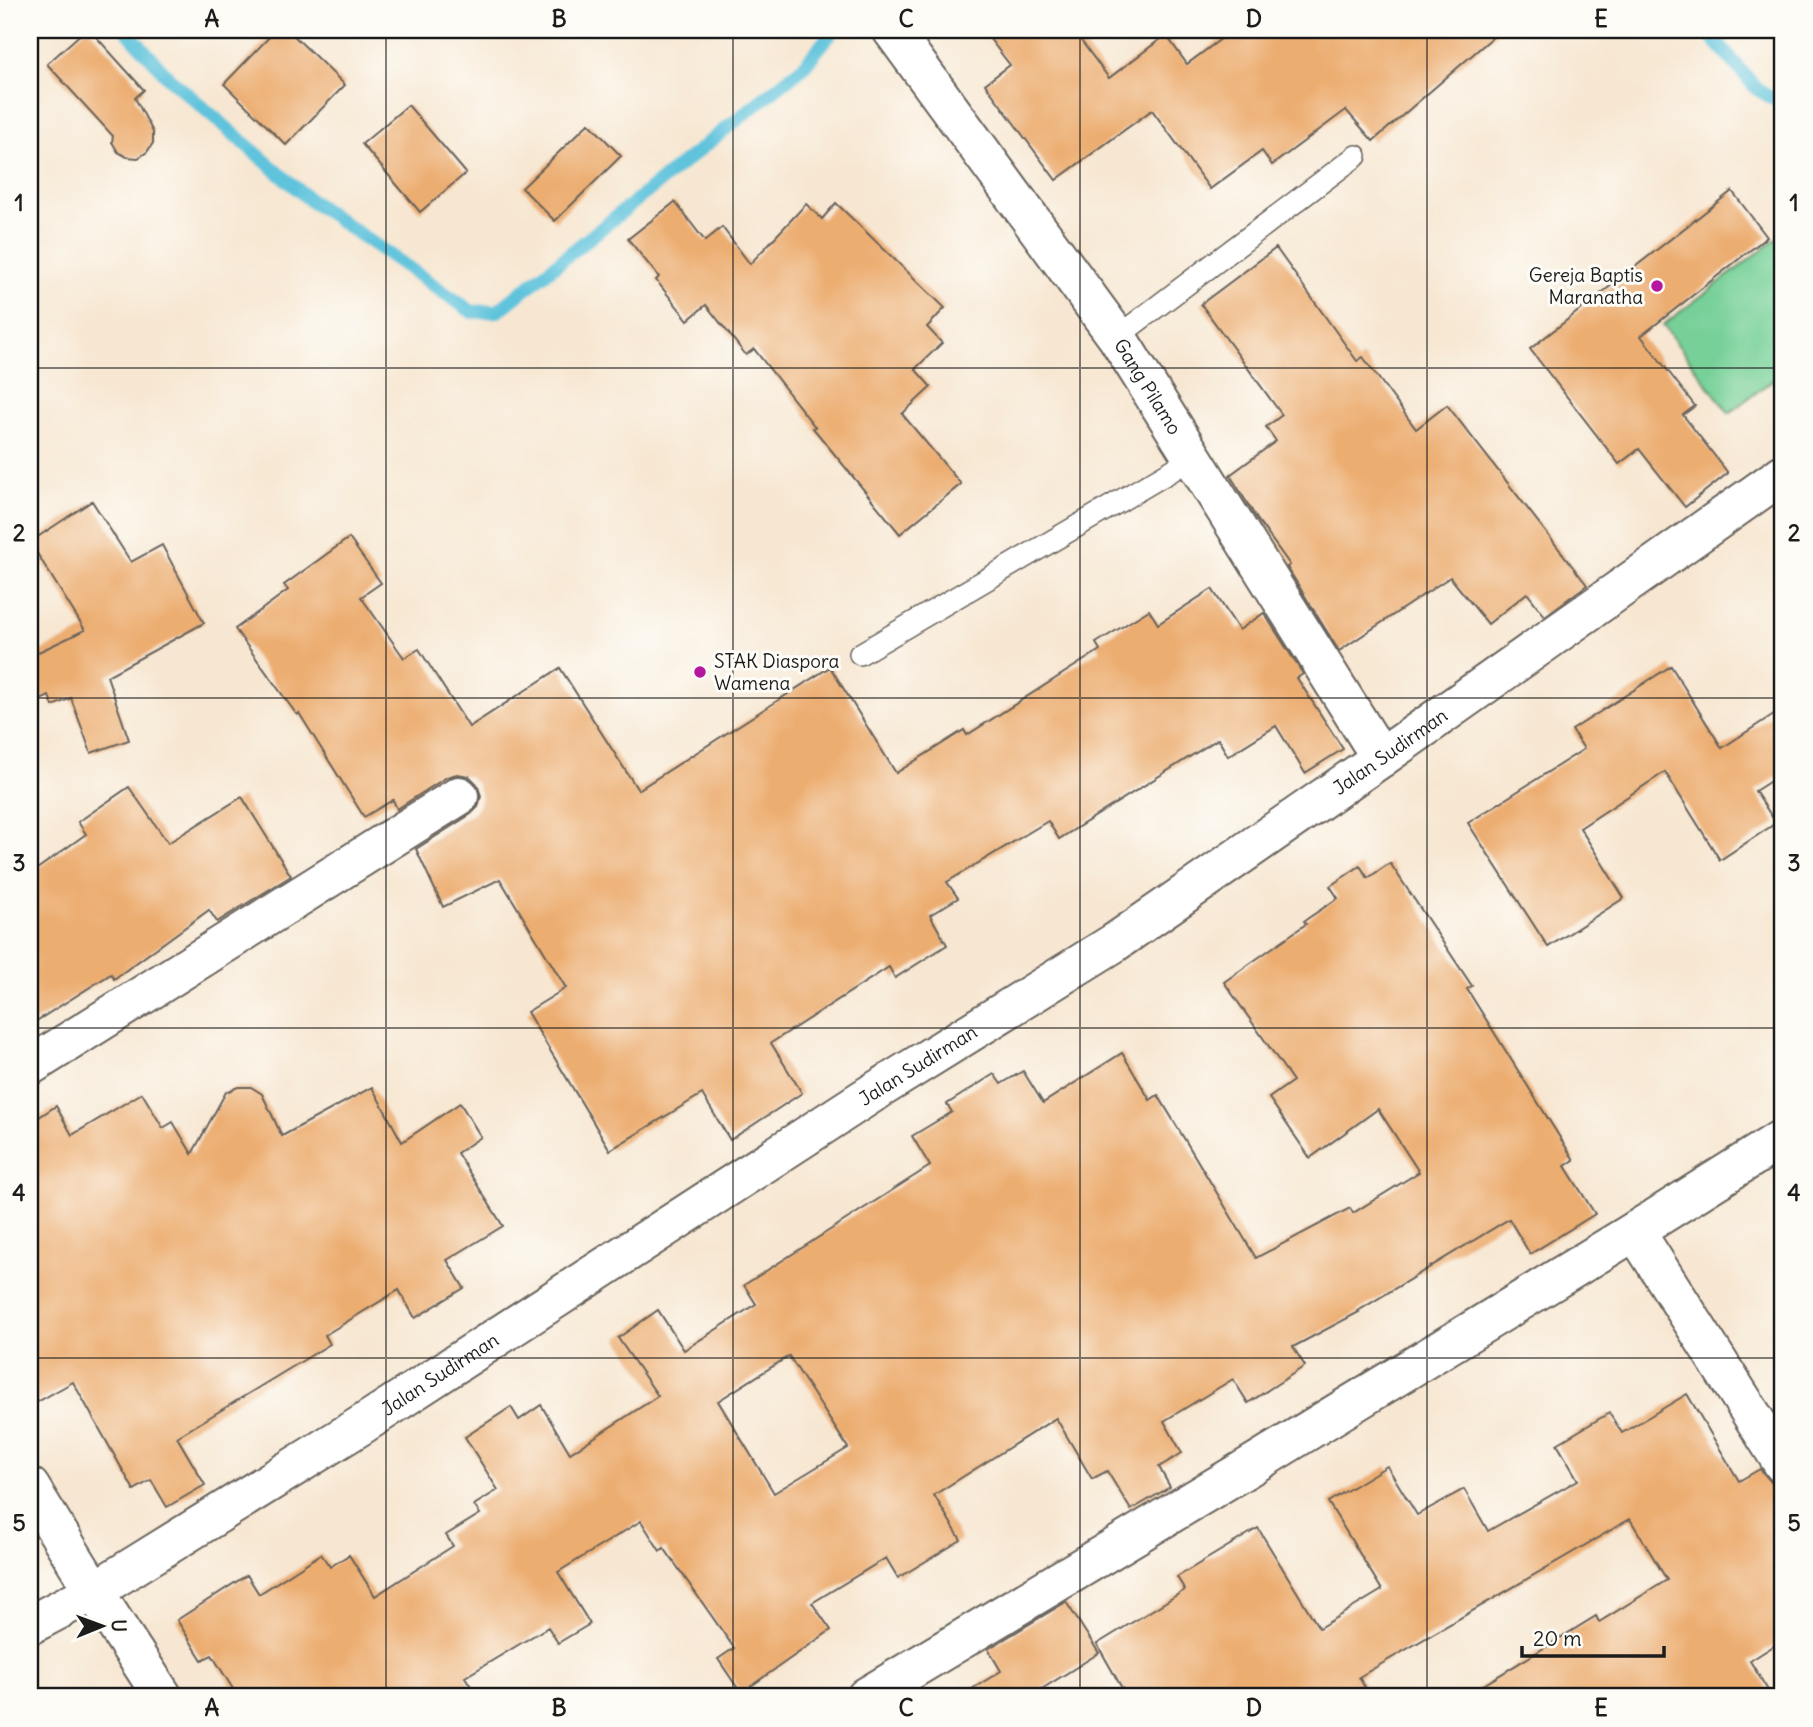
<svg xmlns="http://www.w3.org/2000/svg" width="1813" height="1727" font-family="Delius,sans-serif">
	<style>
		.green { fill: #76d097; stroke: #49765a; stroke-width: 2 }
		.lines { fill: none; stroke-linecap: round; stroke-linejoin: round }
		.stream { stroke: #5ec3dc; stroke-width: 14 }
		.building { fill: #ecad71; fill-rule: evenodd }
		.lane-casing { stroke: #69635c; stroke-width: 24 }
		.street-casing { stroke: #69635c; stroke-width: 42 }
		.secondary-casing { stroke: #69635c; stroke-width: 42 }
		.lane { stroke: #fff; stroke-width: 21 }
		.street { stroke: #fff; stroke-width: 38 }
		.secondary { stroke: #fff; stroke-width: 38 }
		.grid { fill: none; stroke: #1c1c1c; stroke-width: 2; stroke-opacity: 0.55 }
		.poi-dot { fill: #b5179e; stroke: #fdfcf7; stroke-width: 2.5 }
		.labels { text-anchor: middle; stroke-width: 6; stroke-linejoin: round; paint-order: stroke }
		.poi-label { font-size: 19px; fill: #1c1c1c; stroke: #fdfcf7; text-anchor: end }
		.street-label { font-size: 19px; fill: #1c1c1c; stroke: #fdfcf7 }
		.neatline { fill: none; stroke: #1c1c1c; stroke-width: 2.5 }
		.grid-label { font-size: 23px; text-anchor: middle; font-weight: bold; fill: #1c1c1c }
	</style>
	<rect width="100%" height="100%" fill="#fdfcf7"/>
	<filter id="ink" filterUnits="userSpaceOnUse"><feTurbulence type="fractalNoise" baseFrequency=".0143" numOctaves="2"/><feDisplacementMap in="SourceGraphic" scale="14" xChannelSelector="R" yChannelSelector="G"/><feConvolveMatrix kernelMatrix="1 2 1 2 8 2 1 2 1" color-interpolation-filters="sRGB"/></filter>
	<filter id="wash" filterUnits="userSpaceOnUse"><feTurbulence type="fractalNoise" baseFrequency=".00686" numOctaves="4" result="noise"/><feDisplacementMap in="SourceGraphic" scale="28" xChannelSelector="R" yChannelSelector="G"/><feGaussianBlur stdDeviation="1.57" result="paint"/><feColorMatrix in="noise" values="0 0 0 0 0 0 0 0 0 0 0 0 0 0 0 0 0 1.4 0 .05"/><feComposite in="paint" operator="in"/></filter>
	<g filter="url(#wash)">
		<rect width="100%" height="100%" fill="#f7e7d2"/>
		<path class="green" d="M1783,234V372L1729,413L1663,325Z"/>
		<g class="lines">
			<g class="stream">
				<path d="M126,30L169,78L310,200L472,312L498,311L803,67L834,30"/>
				<path d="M1706,30L1757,89L1783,104"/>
			</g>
		</g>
		<g id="blocks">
			<g class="building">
				<path d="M85,30H90L144,90L135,98L153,132V143L147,152L138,158L127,157L118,152L112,142L113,136L47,64Z"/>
				<path d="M276,30H288L345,85L286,145L224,84Z"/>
				<path d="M983,30H1073L1109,78L1166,35L1187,64L1233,30H1501L1373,141L1346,110L1272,165L1262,151L1210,189L1152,110L1056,180L985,84L1010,65Z"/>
				<path d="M408,105L466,173L420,212L362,144Z"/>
				<path d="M589,123L621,156L555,221L522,188Z"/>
				<path d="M1732,191L1767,237L1641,336L1695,406L1683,415L1728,473L1685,507L1639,449L1619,464L1530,349Z"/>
				<path d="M675,202L705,241L722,227L750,264L806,204L822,219L836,203L945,308L927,327L942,343L915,369L931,387L902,414L961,484L900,534L813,428L815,427L754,349L746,355L706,305L688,320L656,280L659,277L628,239Z"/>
				<path d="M1276,248L1357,361L1363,357L1416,429L1447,405L1587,585L1545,616L1527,593L1488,624L1450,577L1339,651L1287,567L1290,565L1257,519L1230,475L1276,441L1266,427L1282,415L1201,304Z"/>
				<path d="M92,501L131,562L162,545L204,623L107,676L129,740L91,753L71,698L53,706L49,696L30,705V656L85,630L30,542Z"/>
				<path d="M349,538L381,583L361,597L404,658L419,649L469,727L560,668L638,790L830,667L896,773L964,730L967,735L1100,650L1096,643L1149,610L1158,624L1212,589L1239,630L1264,613L1303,674L1297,678L1343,749L1305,773L1276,726L1228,756L1218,739L1059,839L1048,821L947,882L958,898L930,915L947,945L895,978L889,967L771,1043L802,1093L730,1140L702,1094L610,1150L527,1012L566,988L500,879L443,907L416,849L471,814L478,807L481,796L477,784L469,776L457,774L447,777L397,809L393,800L364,817L299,713L297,715L235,629L288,590L284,585Z"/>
				<path d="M1671,666L1722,748L1783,708V773L1755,791L1776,823L1720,860L1665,772L1580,828L1624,898L1548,947L1468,823L1584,749L1572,730Z"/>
				<path d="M129,787L168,843L242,797L291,876L217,922L209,910L114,979L111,974L30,1025V874L86,834L78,822Z"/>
				<path d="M1390,863L1472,986L1467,989L1574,1160L1565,1166L1595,1214L1530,1254L1509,1219L1358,1311L1359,1312L1293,1347L1305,1366L1248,1403L1233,1379L1164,1421L1182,1453L1159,1467L1170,1487L1131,1510L1107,1471L1092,1479L1056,1418L934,1495L961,1540L898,1578L886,1558L812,1603L831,1630L741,1693L718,1659L734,1648L664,1548L660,1551L641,1521L558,1572L590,1624L558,1643L548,1627L465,1677L478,1697H238L212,1655L202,1660L177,1620L247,1575L259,1594L321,1554L330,1567L349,1555L375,1596L453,1546L446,1535L480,1514L474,1505L498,1490L465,1437L511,1407L519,1420L541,1405L570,1453L658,1396L618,1338L658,1310L684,1350L756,1304L744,1285L930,1166L912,1136L952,1112L947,1104L994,1074L1001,1084L1023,1071L1043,1103L1122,1053L1150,1100L1158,1095L1256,1258L1350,1208L1353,1213L1419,1172L1378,1109L1310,1158L1269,1098L1293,1081L1224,982L1306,924L1304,921L1338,898L1330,886L1360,866L1368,878ZM789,1356L848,1448L774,1493L718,1401Z"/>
				<path d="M238,1087H251L262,1094L282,1136L372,1087L402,1142L460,1103L481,1137L457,1153L503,1226L447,1260L464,1288L415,1318L399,1290L325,1335L330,1344L177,1437L205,1485L167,1507L151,1480L134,1490L73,1382L30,1406V1123L56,1106L72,1135L142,1093L163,1128L173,1122L192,1154L226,1092Z"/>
				<path d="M1687,1394L1739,1481L1760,1469L1772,1483L1777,1484L1783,1494V1640L1750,1661L1772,1697H1464L1596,1616L1599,1622L1667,1580L1630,1519L1359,1677L1370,1697H1127L1097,1644L1185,1590L1177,1577L1258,1528L1319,1628L1382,1590L1328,1502L1387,1466L1417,1515L1464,1489L1488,1531L1578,1480L1557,1444L1609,1413L1622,1433Z"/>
				<path d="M1066,1602L1099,1653L1029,1697H959L1001,1671L988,1649Z"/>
			</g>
		</g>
	</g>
	<g filter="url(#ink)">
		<use href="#blocks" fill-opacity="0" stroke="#69635c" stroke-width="2"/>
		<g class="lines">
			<defs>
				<g id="lane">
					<path d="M1117,337L1356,156"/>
					<path d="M860,654L1193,458"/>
				</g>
				<g id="street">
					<path id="s1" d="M892,30L1117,337L1381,758"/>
					<path d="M30,1066L459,796"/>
					<path d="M1635,1231L1783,1464"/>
					<path d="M30,1487L94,1591"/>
					<path d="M866,1697L1252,1465L1635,1231L1783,1138"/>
				</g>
				<g id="secondary">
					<path d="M94,1591L163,1697"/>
					<path id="s2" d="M30,1625L94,1591L360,1426L871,1094L1114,943L1381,758L1783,474"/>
				</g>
			</defs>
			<use href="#lane" class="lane-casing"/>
			<use href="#street" class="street-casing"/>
			<use href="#secondary" class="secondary-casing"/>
			<use href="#lane" class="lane"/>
			<use href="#street" class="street"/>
			<use href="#secondary" class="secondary"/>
		</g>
	</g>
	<path class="grid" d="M386,30V1697M733,30V1697M1080,30V1697M1427,30V1697M30,368H1783M30,698H1783M30,1028H1783M30,1358H1783"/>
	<g class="poi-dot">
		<circle cx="1657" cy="286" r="7"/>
		<circle cx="700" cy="672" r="7"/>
	</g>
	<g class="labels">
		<g class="poi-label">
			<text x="1643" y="282">Gereja Baptis<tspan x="1643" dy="22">Maranatha</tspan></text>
			<text x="714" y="668" text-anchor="start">STAK Diaspora<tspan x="714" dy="22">Wamena</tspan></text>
		</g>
		<g class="street-label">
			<text dy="7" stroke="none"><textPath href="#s1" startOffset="439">Gang Pilamo</textPath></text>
			<text dy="7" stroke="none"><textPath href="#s2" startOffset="1617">Jalan Sudirman</textPath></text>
			<text dy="7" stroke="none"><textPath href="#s2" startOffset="1050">Jalan Sudirman</textPath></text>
			<text dy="7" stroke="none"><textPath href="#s2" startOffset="481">Jalan Sudirman</textPath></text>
		</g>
	</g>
	<rect width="1813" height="1727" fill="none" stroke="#fdfcf7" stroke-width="77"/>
	<g transform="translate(102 1626) rotate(89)" stroke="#fdfcf7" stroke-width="5" paint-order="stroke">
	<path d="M0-5L12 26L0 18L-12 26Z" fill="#1c1c1c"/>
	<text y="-10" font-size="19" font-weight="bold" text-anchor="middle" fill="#1c1c1c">U</text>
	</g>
	<path d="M1522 1646v10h142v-10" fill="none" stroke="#1c1c1c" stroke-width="3.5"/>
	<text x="1533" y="1646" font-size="21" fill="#1c1c1c" stroke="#fdfcf7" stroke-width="5" paint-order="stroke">20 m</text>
	<rect x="38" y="38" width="1736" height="1650" class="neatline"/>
	<g class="grid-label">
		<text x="212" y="27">A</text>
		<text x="559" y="27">B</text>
		<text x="906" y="27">C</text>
		<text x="1254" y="27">D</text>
		<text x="1601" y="27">E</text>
		<text x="19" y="211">1</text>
		<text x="1794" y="211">1</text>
		<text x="19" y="541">2</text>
		<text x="1794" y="541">2</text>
		<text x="19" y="871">3</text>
		<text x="1794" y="871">3</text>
		<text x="19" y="1201">4</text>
		<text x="1794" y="1201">4</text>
		<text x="19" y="1531">5</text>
		<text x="1794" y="1531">5</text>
		<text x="212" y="1716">A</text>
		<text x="559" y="1716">B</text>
		<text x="906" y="1716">C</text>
		<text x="1254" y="1716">D</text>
		<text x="1601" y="1716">E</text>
	</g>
</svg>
